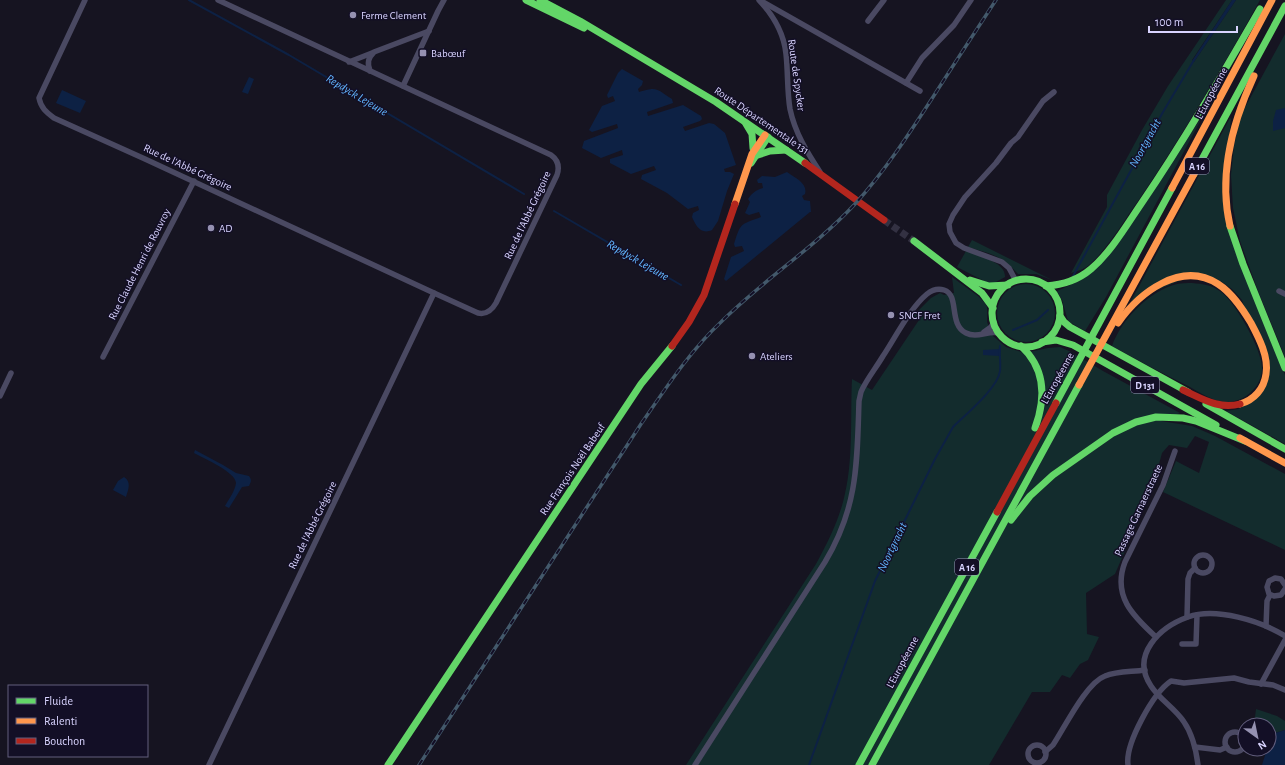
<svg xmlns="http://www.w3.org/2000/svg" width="1285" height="765" font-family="'Alegreya Sans',sans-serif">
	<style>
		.green { fill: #132c2d }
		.water { fill: #0d2144 }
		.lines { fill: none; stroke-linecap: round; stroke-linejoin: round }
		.stream { stroke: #0d2144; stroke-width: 2 }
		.secondary-tunnel { stroke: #333142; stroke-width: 7; stroke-dasharray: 7 3.5; stroke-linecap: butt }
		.street { stroke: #4a4962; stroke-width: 5.5 }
		.fast { stroke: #63d668; stroke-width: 7 }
		.slow { stroke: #ff974d; stroke-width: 7 }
		.jam { stroke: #b3261e; stroke-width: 7 }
		.rail-casing { stroke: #43596b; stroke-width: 3.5 }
		.rail { stroke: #130f26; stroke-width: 2; stroke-dasharray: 6; stroke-linecap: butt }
		.poi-dot { fill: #9591b1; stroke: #130f26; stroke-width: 1.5 }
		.labels { text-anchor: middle; stroke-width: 3; stroke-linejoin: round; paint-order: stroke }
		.shield { fill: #130f26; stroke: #9e99be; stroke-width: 1 }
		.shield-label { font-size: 10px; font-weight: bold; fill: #d9d4ff }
		.poi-label { font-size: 11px; fill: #d9d4ff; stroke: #130f26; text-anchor: start }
		.street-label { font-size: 11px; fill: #d9d4ff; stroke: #130f26 }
		.water-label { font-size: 12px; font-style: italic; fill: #62b6ff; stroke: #130f26 }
	</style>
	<rect width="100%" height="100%" fill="#161421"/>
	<g class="green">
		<path d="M1226,0H1232L1192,60L1194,62L1236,0H1260C1222,68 1183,134 1140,198C1124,220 1110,246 1090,264C1085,269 1078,271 1071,273L1107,207V195L1142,130L1168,86Z"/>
		<path d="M1285,34V357L1258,291L1240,241L1233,208L1231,175L1234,146L1241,115Z"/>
		<path d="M1204,114L1106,297L1085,331L1068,321L1062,300L1057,291L1077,282L1095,270Z"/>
		<path d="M1230,118L1231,119L1223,197L1268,335L1285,375V444L1226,411L1239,409L1269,378L1242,300L1232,289L1222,282L1198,273L1131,301Z"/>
		<path d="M972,240L1052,280L1036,274H1018C1001,255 991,254 968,247Z"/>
		<path d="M966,251C977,255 1006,262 1005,277L994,283H988L957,267Z"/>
		<path d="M952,277L978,296L985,303L987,307V322L993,336L1006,347L1024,353L1048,348L1060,347L1071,352L1103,371L1180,413L1161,421L1192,426L1215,436L1285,474V550L1163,492L1176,461L1199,473L1209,442L1195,436L1187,448L1169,445L1162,453L1153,486L1115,574L1086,593L1087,634L1099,637L1088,660L1080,664L1070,678L1062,675L1050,692H1032L989,765H686L816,564C827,544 837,524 843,502C854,462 850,419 852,379L872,390L919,320L913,316L931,298L940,293L944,295L954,293Z"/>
		<path d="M1192,283C1203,284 1212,285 1221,292C1236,303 1262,350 1262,368C1262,377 1258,386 1251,392C1244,399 1233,403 1223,402C1212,400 1200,393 1190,387C1163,374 1138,360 1112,346C1121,320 1149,291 1177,284C1182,283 1187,283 1192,283Z"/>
		<circle cx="1026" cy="313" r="29"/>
		<path d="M1256,709L1277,716L1285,721V730L1272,734L1269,743V725H1254Z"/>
	</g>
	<g class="water">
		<path d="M1232,0H1236L1194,62L1192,61Z"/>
		<path d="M622,69L643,81L642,85L638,89L639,92C658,86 656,89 672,99L673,103L647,112L648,116L683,105L701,116L702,119L700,121L683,127L685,131L709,123L714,124L725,133L736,165L724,169L725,172H730L734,174L727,191L718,221L712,230C701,235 696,226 692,217L693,213L699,210L698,206L688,209L667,193L641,179L642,175L656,170L654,166L631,174L610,163V159L623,155L622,150L601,158L582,148L584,141L618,128L617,124L592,132L589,130L602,106L615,101L613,96L608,98L607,95L618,73Z"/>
		<path d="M249,77L254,79L248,94L242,92Z"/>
		<path d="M62,90L86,101L80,113L56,103Z"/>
		<path d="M1285,108V128L1273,131V121L1276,110Z"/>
		<path d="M787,172C795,178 808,183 805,194L802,196L804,200L810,201L811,212H810L726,281L724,279L731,257L744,251L742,246L735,247L734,244C741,222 740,225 761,217L759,212L749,215L745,213L750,202L748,199C752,193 756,190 763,188L762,183H758L757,180L762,176L775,177Z"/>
		<path d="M1001,349L1000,356L983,355V350Z"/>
		<path d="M195,450L223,465L236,473L249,476C252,480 251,482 249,486L242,487L229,508L225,506C229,499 235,491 236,483C236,472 203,458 194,453Z"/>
		<path d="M124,477C132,482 128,490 126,497L113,490L118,481Z"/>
		<path d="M1285,730V765H1262L1267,749H1269V743L1272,734Z"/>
	</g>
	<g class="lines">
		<g class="stream">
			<path d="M189,0L289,55L524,194"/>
			<path d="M554,211L681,285"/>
			<path d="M1073,276L1163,112L1194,60"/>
			<path d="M1013,330L1037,320L1048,310"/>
			<path d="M809,765L875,581L935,459L953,427C965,415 998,388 1000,371C1001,363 999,355 1000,346"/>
		</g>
		<path class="secondary-tunnel" d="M884,220L914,241"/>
		<g class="street">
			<path d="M85,0L39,98C41,108 46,112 54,118L145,159L434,293"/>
			<path d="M759,0C773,15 784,34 786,54C788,72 787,91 790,109C795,133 807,152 820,172"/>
			<path d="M763,2L920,91"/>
			<path d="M868,21L884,0"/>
			<path d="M349,62L372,53"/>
			<path d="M370,71C367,63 368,58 374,52L429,31"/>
			<path d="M906,83L922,58L954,25L971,0"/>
			<path d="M403,86L438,11L444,0"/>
			<path d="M1016,281L1009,268L1002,262L964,248L956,243L950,232L949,224L953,215L965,197L996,163L1011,143L1018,137L1043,101L1054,92"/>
			<path d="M1279,291L1285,294"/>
			<path d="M984,332L991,327L994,322"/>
			<path d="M103,357L194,181"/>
			<path d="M0,396L11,373"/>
			<circle cx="1203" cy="564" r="9"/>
			<path d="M1285,585L1281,579L1275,578L1269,581L1267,587L1269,594L1274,596L1281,595L1285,589"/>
			<path d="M1187,617L1188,579L1190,573L1195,568"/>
			<path d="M1266,626L1267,601L1270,595"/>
			<path d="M1156,637C1133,616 1112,596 1125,562L1163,485L1175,451"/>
			<path d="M1182,644H1196L1197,615"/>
			<path d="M1261,684L1285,640"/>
			<circle cx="1235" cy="742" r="10"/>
			<circle cx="1037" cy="754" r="9"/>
			<path d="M1195,747L1220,750L1227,747"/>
			<path d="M1045,752L1053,745C1065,727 1086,683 1105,676C1117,671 1132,672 1145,670"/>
			<path d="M209,765L434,293L478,313C487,315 492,310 496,303L557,175C560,166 558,160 551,155L218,0"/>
			<path d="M695,765L825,562C858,507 857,463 859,401L861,392C866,380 876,368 883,356C895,338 910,308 927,294C932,290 938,288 944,290C960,295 948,324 966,333C977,339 988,330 999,333"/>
			<path d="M1128,765C1125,744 1153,693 1171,681L1184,683L1234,678L1249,682L1273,685L1285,690"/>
			<path d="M1198,765C1196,749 1193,735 1184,722C1175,708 1160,700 1151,686C1130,655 1160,627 1188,617C1216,607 1261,621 1285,636"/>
		</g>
		<g class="fast">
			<path d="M526,0L584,28"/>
			<path d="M540,0L580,21L716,102L805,163"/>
			<path d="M746,124L752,134L753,148"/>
			<path d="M758,155L770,151L786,150"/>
			<path d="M751,163L768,137"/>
			<path d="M1194,174L1285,6"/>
			<path d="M1230,226L1243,264L1285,368"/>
			<path d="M914,241L982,293L993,308"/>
			<circle cx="1026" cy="313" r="34"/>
			<path d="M970,280L989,286L1008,285"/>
			<path d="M1046,286C1062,285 1078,280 1091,269C1111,252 1126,226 1141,204C1184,141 1222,75 1260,9"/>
			<path d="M1060,316L1064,322L1070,327L1188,392"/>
			<path d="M1042,342L1056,340L1073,345L1216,425"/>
			<path d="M1021,346C1046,369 1046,398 1035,428"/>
			<path d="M1056,403L1172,188"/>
			<path d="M1206,404L1285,449"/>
			<path d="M1011,520L1030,496L1053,475L1113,433L1136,422L1156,417L1183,418L1196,421L1245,441"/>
			<path d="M388,765L641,384L672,346"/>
			<path d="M859,765L997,512"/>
			<path d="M872,765L1079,385"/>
		</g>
		<g class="slow">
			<path d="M1172,188L1272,0"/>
			<path d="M735,204L752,154L765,135"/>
			<path d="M1230,226C1218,174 1232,123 1254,76"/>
			<path d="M1118,323C1139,293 1181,260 1218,284C1232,293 1242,308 1251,323C1259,338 1269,357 1266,374C1264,389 1254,400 1240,404"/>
			<path d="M1079,385L1194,174"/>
			<path d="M1240,438L1285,463"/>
		</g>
		<g class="jam">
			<path d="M805,163L884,220"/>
			<path d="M672,346L689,322L704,295L735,204"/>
			<path d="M1183,390C1201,398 1219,410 1240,404"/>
			<path d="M997,512L1056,403"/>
		</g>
		<defs>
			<path id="rail" d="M419,765L641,424C666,388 689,352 721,322C763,280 814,248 855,204C885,171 909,134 933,97C954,64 975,32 996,0"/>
		</defs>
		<use href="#rail" class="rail-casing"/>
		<use href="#rail" class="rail"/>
	</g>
	<g class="poi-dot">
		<circle cx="353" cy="15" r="4"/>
		<rect x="419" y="49" width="8" height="8" rx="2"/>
		<circle cx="211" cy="228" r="4"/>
		<circle cx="891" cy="315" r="4"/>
		<circle cx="752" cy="356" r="4"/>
	</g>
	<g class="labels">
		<g class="shield">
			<rect x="1185" y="158" width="24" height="16" rx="3"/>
			<rect x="1131" y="377" width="28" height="16" rx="3"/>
			<rect x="955" y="559" width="24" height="16" rx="3"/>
		</g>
		<g class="shield-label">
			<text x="1197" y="170">A 16</text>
			<text x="1145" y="389">D 131</text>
			<text x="967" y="571">A 16</text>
		</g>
		<g class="poi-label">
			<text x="361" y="19">Ferme Clement</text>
			<text x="431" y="57">Babœuf</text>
			<text x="219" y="232">AD</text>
			<text x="899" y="319">SNCF Fret</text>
			<text x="760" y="360">Ateliers</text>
		</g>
		<g class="street-label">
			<text transform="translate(797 75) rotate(82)" y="4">Route de Spycker</text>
			<text transform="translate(1211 93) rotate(-62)" y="4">L'Européenne</text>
			<text transform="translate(762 120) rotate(34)" y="4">Route Départementale 131</text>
			<text transform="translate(188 167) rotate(25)" y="4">Rue de l'Abbé Grégoire</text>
			<text transform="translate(527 215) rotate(-65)" y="4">Rue de l'Abbé Grégoire</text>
			<text transform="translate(139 264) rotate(-63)" y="4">Rue Claude Henri de Rouvroy</text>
			<text transform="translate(1057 378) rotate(-61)" y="4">L'Européenne</text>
			<text transform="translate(572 469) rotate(-56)" y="4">Rue François Noël Babeuf</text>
			<text transform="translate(1138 510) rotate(-65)" y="4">Passage Garnaerstraete</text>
			<text transform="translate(312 525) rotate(-64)" y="4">Rue de l'Abbé Grégoire</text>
			<text transform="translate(902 662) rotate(-62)" y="4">L'Européenne</text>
		</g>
		<g class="water-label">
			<text transform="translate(357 95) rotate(31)" y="4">Repdyck Lejeune</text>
			<text transform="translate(1145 143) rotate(-61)" y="4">Noortgracht</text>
			<text transform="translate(638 260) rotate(30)" y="4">Repdyck Lejeune</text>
			<text transform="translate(892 547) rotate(-64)" y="4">Noortgracht</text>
		</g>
	</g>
	<rect x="8" y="685" width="140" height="72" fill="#130f26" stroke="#625e7d"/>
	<rect x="16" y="698" width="20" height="6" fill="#63d668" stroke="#625e7d"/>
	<text x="44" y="705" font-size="12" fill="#d9d4ff">Fluide</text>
	<rect x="16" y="718" width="20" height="6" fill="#ff974d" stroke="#625e7d"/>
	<text x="44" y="725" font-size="12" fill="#d9d4ff">Ralenti</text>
	<rect x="16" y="738" width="20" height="6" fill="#b3261e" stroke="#625e7d"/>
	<text x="44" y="745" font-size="12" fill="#d9d4ff">Bouchon</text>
	<g transform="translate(1257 737) rotate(147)"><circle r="19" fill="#130f26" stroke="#625e7d"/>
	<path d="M0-3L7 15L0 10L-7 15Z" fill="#9591b1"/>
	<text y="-6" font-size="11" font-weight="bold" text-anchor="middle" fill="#d9d4ff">N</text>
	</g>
	<path d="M1149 26v6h88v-6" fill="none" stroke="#d9d4ff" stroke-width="2"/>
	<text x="1155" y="26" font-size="12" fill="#d9d4ff" stroke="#130f26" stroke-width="3" paint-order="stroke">100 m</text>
</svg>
